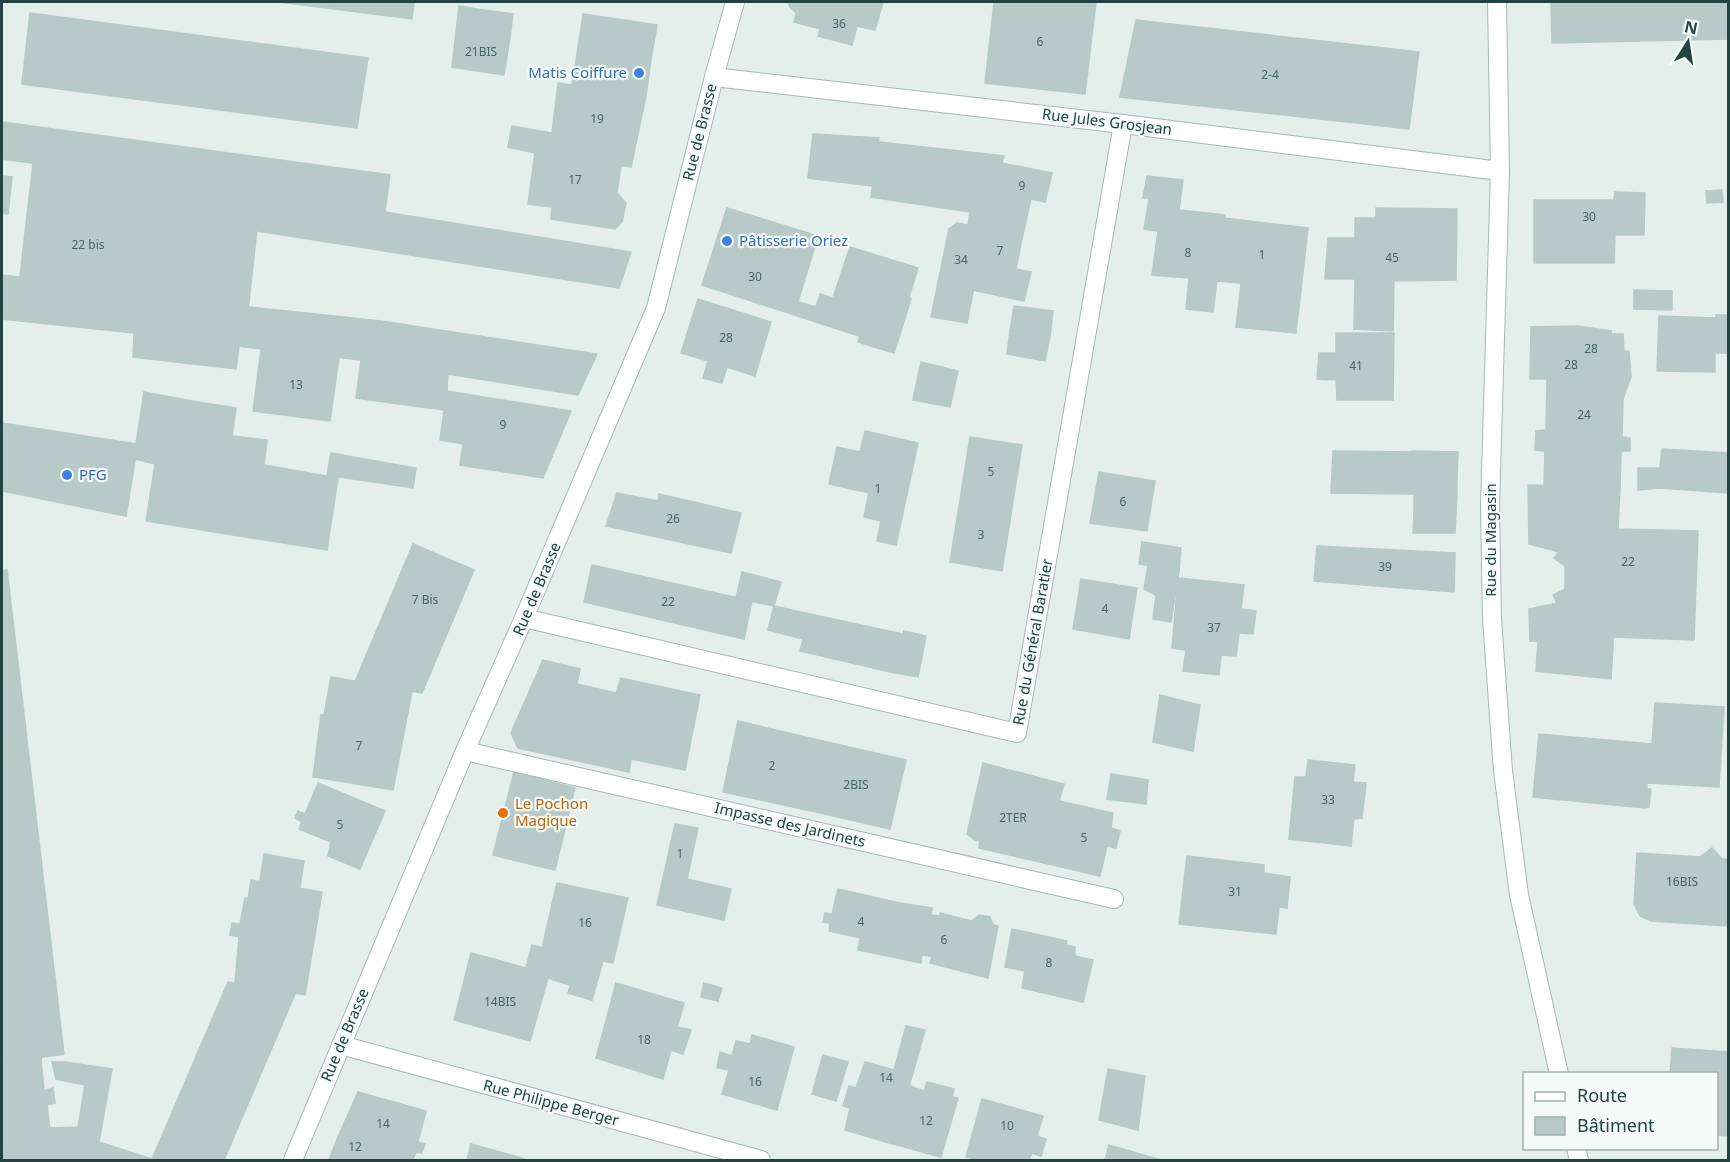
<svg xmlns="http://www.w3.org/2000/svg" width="1730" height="1162" font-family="'Noto Sans',sans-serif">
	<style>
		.building { fill: #b8cac7; stroke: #b5c9c6; stroke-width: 1.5 }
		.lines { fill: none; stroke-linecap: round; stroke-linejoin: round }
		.minor-casing { stroke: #a6b8b6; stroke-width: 20 }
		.minor { stroke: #fff; stroke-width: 18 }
		.shop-dot { fill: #3f7fe0; stroke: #f5fbf9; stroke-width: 2 }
		.food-dot { fill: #e8710a; stroke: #f5fbf9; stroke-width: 2 }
		.labels { text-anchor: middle; stroke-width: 4.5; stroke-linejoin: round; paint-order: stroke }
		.number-label { font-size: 12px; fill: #476563 }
		.shop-label { font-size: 15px; fill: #366cbe; stroke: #f5fbf9; text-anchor: start }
		.street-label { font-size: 15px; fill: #214342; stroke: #f5fbf9 }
		.food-label { font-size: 15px; fill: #c56008; stroke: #f5fbf9; text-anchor: start }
	</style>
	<rect width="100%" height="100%" fill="#e4efec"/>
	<g class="building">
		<path d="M279,2H414L412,19Z"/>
		<path d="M789,2H883L875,30L857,26L852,45L818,36L820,29L794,22L796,13L789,6Z"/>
		<path d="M994,2H1096L1085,94L985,83Z"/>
		<path d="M1551,2H1728V39L1552,43Z"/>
		<path d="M459,6L484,10L480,32L510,37L504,75L452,67Z"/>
		<path d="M484,10L513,14L510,37L480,32Z"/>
		<path d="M30,13L368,58L357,128L22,84Z"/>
		<path d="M583,14L657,25L651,60L578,48Z"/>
		<path d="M1136,20L1419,52L1409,129L1120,97Z"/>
		<path d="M578,48L651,60L646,96L572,85Z"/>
		<path d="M558,83L646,96L631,167L535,153L508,147L512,126L552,133Z"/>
		<path d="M2,122L390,175L385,212L261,192L2,159Z"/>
		<path d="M813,134L879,138L872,186L808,178Z"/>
		<path d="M879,142L1004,156L987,213L986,226L967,323L931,317L949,229L957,223L968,225L970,212L871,197Z"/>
		<path d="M535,153L621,166L617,193L626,203L622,222L615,229L551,219L552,207L528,204Z"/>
		<path d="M33,163L261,192L244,347L134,333L2,319V275L20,277Z"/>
		<path d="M1002,163L1052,173L1045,202L1031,199L1023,234L986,226L987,213Z"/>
		<path d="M2,176L12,177L8,214L2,213Z"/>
		<path d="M1147,176L1183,180L1179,210L1225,215L1213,312L1186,309L1189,278L1152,275L1158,231L1144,229L1149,198H1143Z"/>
		<path d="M1722,190L1723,202L1707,203L1706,191Z"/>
		<path d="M261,192L385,212L631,252L619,288L258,231Z"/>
		<path d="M1615,192L1645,193L1644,235H1615L1614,263H1534V200H1614Z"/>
		<path d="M727,208L818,236L798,302L816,307L820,294L833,298L850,247L918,268L909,297L911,299L907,312L871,301L859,336L702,285Z"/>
		<path d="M1376,208L1457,209L1456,280L1394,281L1393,331L1354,329L1355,279H1325L1328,238H1355V218H1376Z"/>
		<path d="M1224,218L1308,228L1296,333L1236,327L1241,283L1217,281Z"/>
		<path d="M986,226L1023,234L1016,269L1031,272L1024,301L972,290Z"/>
		<path d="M1634,290L1672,291V310L1634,309Z"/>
		<path d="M698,299L771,322L755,376L727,367L722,383L703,378L708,361L681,353Z"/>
		<path d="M871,301L907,312L894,353L858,342Z"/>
		<path d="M1014,306L1053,311L1050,336L1010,331Z"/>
		<path d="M249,307L381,321L597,354L578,395L361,360L244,347Z"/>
		<path d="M1716,315H1728V353H1715V372L1657,371L1659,316L1716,318Z"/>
		<path d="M1577,326L1611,331L1614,351L1610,379H1530L1531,327Z"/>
		<path d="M1010,331L1050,336L1045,361L1007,354Z"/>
		<path d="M134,333L239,346L236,369L133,357Z"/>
		<path d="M1336,333H1394L1393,400H1337L1336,380L1317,379L1319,353H1336Z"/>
		<path d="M1613,334H1623L1624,351H1629L1631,377L1623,399L1622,437L1630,438V451H1621L1620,488L1544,485L1545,451L1535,450L1536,431L1546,430L1547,378L1610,379L1614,351Z"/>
		<path d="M261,349L339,358L330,421L253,411Z"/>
		<path d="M361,360L448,373L447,391L571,411L543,478L460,465L463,444L440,440L444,410L356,398Z"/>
		<path d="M921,362L958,371L950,407L913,400Z"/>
		<path d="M144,392L198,402L190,456L137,449L136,444Z"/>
		<path d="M198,402L236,408L232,436L267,440L264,465L190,456Z"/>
		<path d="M2,423L136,444L137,449L126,516L2,491Z"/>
		<path d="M865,431L918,443L896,545L877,541L881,521L864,517L869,493L829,484L837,447L860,452Z"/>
		<path d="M970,437L1022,445L1012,508L960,500Z"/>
		<path d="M137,449L264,465L338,478L327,550L146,521L155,464L135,459Z"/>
		<path d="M1662,449L1728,453V493L1660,488L1638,490V468H1660Z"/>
		<path d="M1333,451L1412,452L1415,473L1414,494L1331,493Z"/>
		<path d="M1412,451L1458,452L1457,474L1415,473Z"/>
		<path d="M331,453L416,468L413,488L327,475Z"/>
		<path d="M1099,472L1155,481L1147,531L1090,523Z"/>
		<path d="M1415,473L1457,474V493H1414Z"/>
		<path d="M1528,485L1620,488L1618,529L1698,531L1694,640L1613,637V646L1530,641L1529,609L1557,603L1553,595L1565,589V566L1554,558L1559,552L1529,544Z"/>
		<path d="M617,493L658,501L659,494L741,513L731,553L606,526Z"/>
		<path d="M1414,493H1457L1456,512H1414Z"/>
		<path d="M960,500L1012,508L1002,571L950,562Z"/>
		<path d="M1414,512H1456L1455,533H1413Z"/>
		<path d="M1142,542L1181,548L1179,571L1139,564Z"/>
		<path d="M413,544L474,570L422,693L355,682Z"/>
		<path d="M1317,546L1455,553L1454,592L1314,581Z"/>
		<path d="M592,565L752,601L744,639L584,602Z"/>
		<path d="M1148,565L1179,571L1171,622L1153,619L1156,595L1144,589Z"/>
		<path d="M7,570L64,1054L2,1063V571Z"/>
		<path d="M742,572L781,582L774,606L736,598Z"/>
		<path d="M1178,578L1244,585L1241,609L1256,611L1253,634L1239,633L1236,656L1221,655L1219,675L1183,671L1186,650L1172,648Z"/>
		<path d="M1081,579L1137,588L1129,639L1073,629Z"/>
		<path d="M774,606L810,614L803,639L768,630Z"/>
		<path d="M810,614L903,634L895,673L800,651Z"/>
		<path d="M904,631L926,636L918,677L895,673Z"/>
		<path d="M1538,641L1613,646L1611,679L1536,671Z"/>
		<path d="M543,660L580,669L577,684L616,693L621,678L700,695L685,770L631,759L629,772L518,748L511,733Z"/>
		<path d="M331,677L412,691L393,790L313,777L321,715H324Z"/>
		<path d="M1160,695L1200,705L1193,751L1153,742Z"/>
		<path d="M1655,703L1724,707L1719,787L1647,783V789H1651L1649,807L1645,808L1533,797L1539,734L1652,744Z"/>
		<path d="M738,721L823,741L807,810L723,792Z"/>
		<path d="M823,741L906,760L890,829L807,810Z"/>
		<path d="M1308,760L1355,765L1353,782L1366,783L1362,818L1354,819L1351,846L1289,839L1295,777H1306Z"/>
		<path d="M983,763L1048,780L1043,799L1059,801L1044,863L979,848L980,841L975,840L967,834Z"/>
		<path d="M514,772L575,788L555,870L493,855Z"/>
		<path d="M1111,774L1148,780L1146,804L1107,799Z"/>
		<path d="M1048,780L1064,784L1059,801L1043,799Z"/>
		<path d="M318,783L385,811L360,869L328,856L331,842L299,829L302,822L295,818L298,811L305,814Z"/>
		<path d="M1059,801L1113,813L1111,828L1120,831L1116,848L1107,846L1100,876L1044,863Z"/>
		<path d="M675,824L698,828L687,879L731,889L724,920L657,905Z"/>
		<path d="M1712,848L1722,859H1728V926L1651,921L1640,916L1634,904L1637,853L1700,857Z"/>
		<path d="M264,854L304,861L300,887L260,881Z"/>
		<path d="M1187,856L1264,865V873L1290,877L1287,908L1279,907L1276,934L1179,924Z"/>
		<path d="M251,880L322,892L305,995L235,983L239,937L230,935L232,923L240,924L245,898L248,899Z"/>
		<path d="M557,883L628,898L613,963L579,957L542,948Z"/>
		<path d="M838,889L900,903L888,956L858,950L860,938L829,931L830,923L823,922L825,913L832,914Z"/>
		<path d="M900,903L932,908L931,915L940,916V913L972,921L979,915L990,917L993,925L998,926L988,978L930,963L932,956L922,955L921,963L888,956Z"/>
		<path d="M1012,929L1067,941L1066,945L1075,947V956L1093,960L1083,1002L1022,988L1025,971L1005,967Z"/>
		<path d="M532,945L579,957L569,985L548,978L530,1041L454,1020L471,953L526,968Z"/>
		<path d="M579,957L603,961L592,1000L568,993Z"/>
		<path d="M228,982L295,994L224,1160H164L152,1159Z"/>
		<path d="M616,983L684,1003L677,1027L691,1030L683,1054L671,1050L663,1079L596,1058Z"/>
		<path d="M704,983L722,988L718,1001L701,997Z"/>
		<path d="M906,1026L925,1030L893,1144L845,1130L850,1108L843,1106L849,1086L856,1088L865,1062L894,1070Z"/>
		<path d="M752,1035L794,1047L777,1110L722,1094L729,1070L717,1068L720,1052L732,1056L736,1041L750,1044Z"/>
		<path d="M1672,1048L1728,1052V1136L1716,1135V1074H1670Z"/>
		<path d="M823,1055L848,1062L836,1101L812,1094Z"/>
		<path d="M41,1058L44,1091L53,1088L55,1103L47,1105L51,1141L62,1144L2,1152V1063Z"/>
		<path d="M52,1062H64L112,1069L99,1142L51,1141L50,1128L78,1127L85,1085L56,1079Z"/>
		<path d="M1108,1069L1145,1076L1138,1130L1099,1120Z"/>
		<path d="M927,1082L954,1089L952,1097L958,1098L941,1157L893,1144L910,1086L924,1091Z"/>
		<path d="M358,1092L426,1111L418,1142L425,1144L422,1153L416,1152L414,1157L338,1137Z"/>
		<path d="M982,1099L1043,1116L1037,1136L1046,1139L1041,1156L1032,1153L1029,1160H979L966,1157Z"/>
		<path d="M338,1137L414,1157L413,1160H329Z"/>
		<path d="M51,1141L99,1142L152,1159L164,1160H52L62,1144Z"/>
		<path d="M62,1144L52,1160H2V1152Z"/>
		<path d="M471,1144L525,1159V1160H467Z"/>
		<path d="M1109,1145L1161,1160H1105Z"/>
	</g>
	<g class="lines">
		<defs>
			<g id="minor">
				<path d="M1497,2L1500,171L1490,506L1492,619L1503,771L1519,895L1559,1074"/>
				<path d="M714,77L1123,124L1500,171"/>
				<path d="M524,618L1017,733L1123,124"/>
				<path d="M465,751L1114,899"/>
				<path d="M341,1045L761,1160"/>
				<path d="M1576,1148L1579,1160"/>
				<path d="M293,1160L465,751L524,618L656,308L714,77L735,2"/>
			</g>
		</defs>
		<use href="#minor" class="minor-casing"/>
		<use href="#minor" class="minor"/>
	</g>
	<g class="shop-dot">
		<circle cx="639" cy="73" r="6"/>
		<circle cx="727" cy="241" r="6"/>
		<circle cx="67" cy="475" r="6"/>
	</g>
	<circle class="food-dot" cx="503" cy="813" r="6"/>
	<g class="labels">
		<g class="number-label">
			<text x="839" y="28">36</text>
			<text x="1040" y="46">6</text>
			<text x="481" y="56">21BIS</text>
			<text x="1270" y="79">2-4</text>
			<text x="597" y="123">19</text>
			<text x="575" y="184">17</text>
			<text x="1022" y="190">9</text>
			<text x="1589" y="221">30</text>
			<text x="88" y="249">22 bis</text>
			<text x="1000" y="255">7</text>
			<text x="1188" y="257">8</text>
			<text x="1262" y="259">1</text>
			<text x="1392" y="262">45</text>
			<text x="961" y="264">34</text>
			<text x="755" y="281">30</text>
			<text x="726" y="342">28</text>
			<text x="1591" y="353">28</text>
			<text x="1571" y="369">28</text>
			<text x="1356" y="370">41</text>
			<text x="296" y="389">13</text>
			<text x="1584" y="419">24</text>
			<text x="503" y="429">9</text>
			<text x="991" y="476">5</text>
			<text x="878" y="493">1</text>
			<text x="1123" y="506">6</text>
			<text x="673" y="523">26</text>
			<text x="981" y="539">3</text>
			<text x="1628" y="566">22</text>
			<text x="1385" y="571">39</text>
			<text x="425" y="604">7 Bis</text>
			<text x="668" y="606">22</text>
			<text x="1105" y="613">4</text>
			<text x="1214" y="632">37</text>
			<text x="359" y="750">7</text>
			<text x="772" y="770">2</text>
			<text x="856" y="789">2BIS</text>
			<text x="1328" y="804">33</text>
			<text x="1013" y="822">2TER</text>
			<text x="340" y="829">5</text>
			<text x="1084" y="842">5</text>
			<text x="680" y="858">1</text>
			<text x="1682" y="886">16BIS</text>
			<text x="1235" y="896">31</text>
			<text x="861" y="926">4</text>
			<text x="585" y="927">16</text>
			<text x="944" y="944">6</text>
			<text x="1049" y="967">8</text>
			<text x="500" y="1006">14BIS</text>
			<text x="644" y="1044">18</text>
			<text x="886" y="1082">14</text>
			<text x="755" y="1086">16</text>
			<text x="926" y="1125">12</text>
			<text x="383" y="1128">14</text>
			<text x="1007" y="1130">10</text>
			<text x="355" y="1151">12</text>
		</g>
		<g class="shop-label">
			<text x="627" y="78" text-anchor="end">Matis Coiffure</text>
			<text x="739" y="246">Pâtisserie Oriez</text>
			<text x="79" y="480">PFG</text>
		</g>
		<g class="street-label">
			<text transform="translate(1107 122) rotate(7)" y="5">Rue Jules Grosjean</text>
			<text transform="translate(700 132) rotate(-76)" y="5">Rue de Brasse</text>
			<text transform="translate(1491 540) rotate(-90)" y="5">Rue du Magasin</text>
			<text transform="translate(537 589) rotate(-67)" y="5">Rue de Brasse</text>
			<text transform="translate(1033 642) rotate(-80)" y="5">Rue du Général Baratier</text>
			<text transform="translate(790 825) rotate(13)" y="5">Impasse des Jardinets</text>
			<text transform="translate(345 1035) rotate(-67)" y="5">Rue de Brasse</text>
			<text transform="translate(551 1103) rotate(15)" y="5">Rue Philippe Berger</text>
		</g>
		<g class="food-label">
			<text x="515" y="809">Le Pochon<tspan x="515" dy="17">Magique</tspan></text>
		</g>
	</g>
	<rect width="1730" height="1162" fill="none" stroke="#214342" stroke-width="6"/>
	<rect x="1523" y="1072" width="195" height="78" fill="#f5fbf9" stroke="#a0b1b0" stroke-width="1.5"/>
	<rect x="1535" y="1092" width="30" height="9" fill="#ffffff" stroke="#a0b1b0" stroke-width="1.5"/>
	<text x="1577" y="1102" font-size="18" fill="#214342">Route</text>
	<rect x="1535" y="1117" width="30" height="18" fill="#b8cac7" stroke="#a0b1b0" stroke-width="1.5"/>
	<text x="1577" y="1132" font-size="18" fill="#214342">Bâtiment</text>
	<g transform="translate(1688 42) rotate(12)" stroke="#f5fbf9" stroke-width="4.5" paint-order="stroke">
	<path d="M0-4.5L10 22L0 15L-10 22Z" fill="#214342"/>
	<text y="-9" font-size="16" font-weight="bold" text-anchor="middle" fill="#214342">N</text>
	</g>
</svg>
